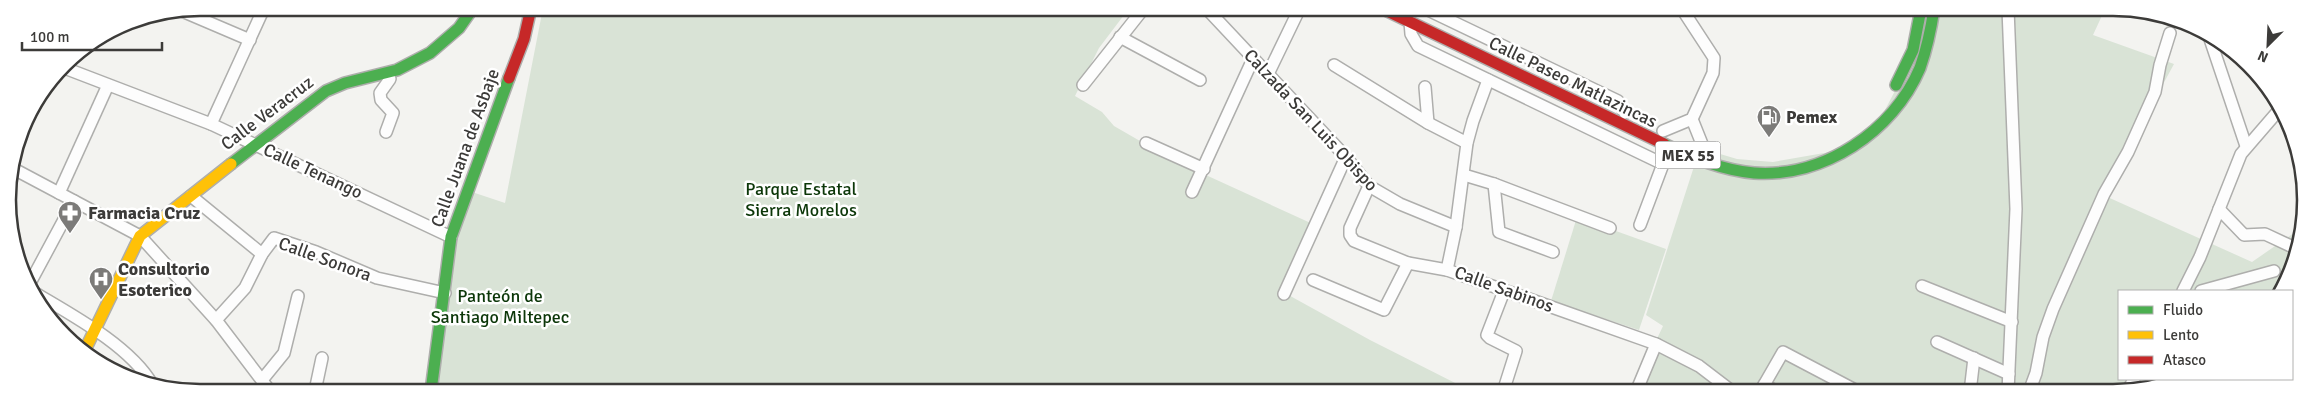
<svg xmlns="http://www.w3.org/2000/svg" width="2313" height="400" font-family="Signika,sans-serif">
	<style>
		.green { fill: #d9e3d6 }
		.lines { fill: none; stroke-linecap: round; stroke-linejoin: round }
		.street-casing { stroke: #aeaeac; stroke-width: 14 }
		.fast-casing { stroke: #aeaeac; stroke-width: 14 }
		.slow-casing { stroke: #aeaeac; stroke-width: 14 }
		.jam-casing { stroke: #aeaeac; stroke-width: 14 }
		.street { stroke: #fdfdfd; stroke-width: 11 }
		.fast { stroke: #4caf50; stroke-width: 11 }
		.slow { stroke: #ffc107; stroke-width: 11 }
		.jam { stroke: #c62828; stroke-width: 11 }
		.labels { text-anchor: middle; stroke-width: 5; stroke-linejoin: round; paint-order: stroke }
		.shield { fill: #fff; stroke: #767674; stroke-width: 1 }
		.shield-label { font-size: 16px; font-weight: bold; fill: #3c3b39 }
		.street-label { font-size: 18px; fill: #3c3b39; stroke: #fff }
		.poi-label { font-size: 18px; font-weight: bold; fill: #3c3b39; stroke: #fff; text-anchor: start }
		.park-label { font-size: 18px; fill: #0c3709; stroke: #fff }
		.rim { fill: none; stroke: #3c3b39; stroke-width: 2.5 }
	</style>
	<rect width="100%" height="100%" fill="#f3f3f0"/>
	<g class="green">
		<path d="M543,8H1114L1124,15L1099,48L1075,96L1102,112L1114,126L1173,160L1315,225L1283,292L1370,340L1473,392L431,391L451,263L469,191L505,203Z"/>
		<path d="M1938,9H2105L2093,35L2174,64L2103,195L2252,262L2304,226L2286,285L2281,291H2119V379H2183L2126,392H1632L1663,326L1646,315L1700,148L1737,159L1773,162L1830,152L1876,127Z"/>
		<path d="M1577,217L1666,249L1639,330L1551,301Z"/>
	</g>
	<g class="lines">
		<defs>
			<g id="street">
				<path d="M1206,8L1346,157L1369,186L1400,204L1456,227"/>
				<path d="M1426,9L1618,101L1625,113"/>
				<path d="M182,11L250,40"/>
				<path d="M1410,22L1411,34L1418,46L1663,164L1640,225"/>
				<path d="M2208,33L2246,146"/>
				<path d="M1120,37L1200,80"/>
				<path d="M1334,65L1428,123L1467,143"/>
				<path d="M62,67L211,124L451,237"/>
				<path d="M1268,74L1297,14"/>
				<path d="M1083,85L1144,8"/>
				<path d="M1425,87L1428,123"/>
				<path d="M1692,119L1704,149"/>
				<path d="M211,124L264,8"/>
				<path d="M1663,131L1692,119L1713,73L1714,58L1682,9"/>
				<path d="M386,132L393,113L381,100L380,93L390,79"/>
				<path d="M1146,143L1204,169"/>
				<path d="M12,168L140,236L216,320L270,391"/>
				<path d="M1464,175L1494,184L1610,228"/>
				<path d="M1494,184L1499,232L1553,252"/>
				<path d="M1369,186L1350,228V235L1354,241L1408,263L1447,270L1656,344L1699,366L1733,392"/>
				<path d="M1192,192L1253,59"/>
				<path d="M59,193L108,85"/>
				<path d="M191,196L262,254"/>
				<path d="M2219,209L2244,235L2265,234L2297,249"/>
				<path d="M1447,270L1456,227L1467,143L1473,121L1488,80"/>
				<path d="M1313,280L1384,310L1408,263"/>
				<path d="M30,283L74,201"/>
				<path d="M1922,286L2012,322"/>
				<path d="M2183,291L2200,257L2241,154L2279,110"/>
				<path d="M2201,291L2274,271"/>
				<path d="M35,293C72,315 130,346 152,384"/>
				<path d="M1284,294L1346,157"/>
				<path d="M216,320L245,288L262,254L274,238L316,252L377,278L445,293"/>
				<path d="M1937,342L2009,374"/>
				<path d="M262,380L284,353L298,296"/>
				<path d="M1764,385L1778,392"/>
				<path d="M315,391L322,358"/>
				<path d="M1503,392L1516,351L1490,338L1487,335L1504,291"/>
				<path d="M1636,392L1656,344"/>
				<path d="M1760,392L1783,352L1859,392"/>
				<path d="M1970,392L1974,358"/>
				<path d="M2008,392L2016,209L2008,9"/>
				<path d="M2029,392L2036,373L2043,337L2053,309L2104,194L2128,152L2155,92L2160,65L2170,33"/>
				<path d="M2127,392L2134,379"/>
			</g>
			<g id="fast">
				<path d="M1896,85L1913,50L1921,9"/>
				<path d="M1664,144C1693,158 1722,170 1754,173C1823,178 1893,132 1920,68C1927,48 1931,29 1934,9"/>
				<path d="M231,164L326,91L345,83L397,70L430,53L459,28L473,8"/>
				<path d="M431,391L451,237L509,78"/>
			</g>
			<path id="slow" d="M85,350L140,236L231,164"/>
			<g id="jam">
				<path d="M1381,8L1664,144"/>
				<path d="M509,78L524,39L531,8"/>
			</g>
		</defs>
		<use href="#street" class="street-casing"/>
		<use href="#fast" class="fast-casing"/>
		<use href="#slow" class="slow-casing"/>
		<use href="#jam" class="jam-casing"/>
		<use href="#street" class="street"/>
		<use href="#fast" class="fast"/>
		<use href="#slow" class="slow"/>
		<use href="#jam" class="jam"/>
	</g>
	<defs>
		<symbol id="fuel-pin" viewBox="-11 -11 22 30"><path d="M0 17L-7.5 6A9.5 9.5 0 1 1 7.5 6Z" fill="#7c7b79" stroke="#fff"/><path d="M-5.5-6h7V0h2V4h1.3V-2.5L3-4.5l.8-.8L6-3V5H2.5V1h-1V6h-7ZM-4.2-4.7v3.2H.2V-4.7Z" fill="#fff"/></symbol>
		<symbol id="pharmacy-pin" viewBox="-11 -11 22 30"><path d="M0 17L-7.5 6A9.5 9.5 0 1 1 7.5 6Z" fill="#7c7b79" stroke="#fff"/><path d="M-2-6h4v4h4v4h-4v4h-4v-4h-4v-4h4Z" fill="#fff"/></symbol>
		<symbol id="hospital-pin" viewBox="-11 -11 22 30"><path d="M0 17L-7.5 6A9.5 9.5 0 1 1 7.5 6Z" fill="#7c7b79" stroke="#fff"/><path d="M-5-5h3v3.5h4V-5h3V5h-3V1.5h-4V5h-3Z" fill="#fff"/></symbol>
	</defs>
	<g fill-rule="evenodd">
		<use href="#fuel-pin" x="1755" y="103" width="28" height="38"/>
		<use href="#pharmacy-pin" x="56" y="199" width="28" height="38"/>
		<use href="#hospital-pin" x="87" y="265" width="28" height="38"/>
	</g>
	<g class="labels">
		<rect class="shield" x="1655.5" y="141.5" width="65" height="27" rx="4"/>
		<g class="shield-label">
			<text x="1688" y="161">MEX 55</text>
		</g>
		<g class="street-label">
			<text transform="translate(1573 82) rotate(26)" y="6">Calle Paseo Matlazincas</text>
			<text transform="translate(267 113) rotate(-37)" y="6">Calle Veracruz</text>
			<text transform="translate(1311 120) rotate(47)" y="6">Calzada San Luis Obispo</text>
			<text transform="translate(465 148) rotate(-70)" y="6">Calle Juana de Asbaje</text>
			<text transform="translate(313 171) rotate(25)" y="6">Calle Tenango</text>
			<text transform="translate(325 259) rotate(20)" y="6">Calle Sonora</text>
			<text transform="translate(1504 289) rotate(20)" y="6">Calle Sabinos</text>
		</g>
		<g class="poi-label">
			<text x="1786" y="123">Pemex</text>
			<text x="88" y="219">Farmacia Cruz</text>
			<text x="118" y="275">Consultorio<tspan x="118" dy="21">Esoterico</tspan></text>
		</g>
		<g class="park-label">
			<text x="801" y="195">Parque Estatal<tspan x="801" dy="21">Sierra Morelos</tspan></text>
			<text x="500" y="302">Panteón de<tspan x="500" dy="21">Santiago Miltepec</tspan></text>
		</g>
	</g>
	<path d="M0 0H2313V400H0ZM200 16H2113A184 184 0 0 1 2297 200V200A184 184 0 0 1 2113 384H200A184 184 0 0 1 16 200V200A184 184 0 0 1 200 16Z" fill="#fff" fill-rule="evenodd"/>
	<path class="rim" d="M200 16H2113A184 184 0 0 1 2297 200V200A184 184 0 0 1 2113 384H200A184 184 0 0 1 16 200V200A184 184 0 0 1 200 16Z"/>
	<rect x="2118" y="290" width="175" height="90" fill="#ffffff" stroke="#b1b1b0"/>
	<rect x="2128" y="306" width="25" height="8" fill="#4caf50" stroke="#b1b1b0"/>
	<text x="2163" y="315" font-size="15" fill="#3c3b39">Fluido</text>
	<rect x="2128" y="331" width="25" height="8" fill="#ffc107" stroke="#b1b1b0"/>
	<text x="2163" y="340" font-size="15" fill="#3c3b39">Lento</text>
	<rect x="2128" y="356" width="25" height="8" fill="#c62828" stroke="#b1b1b0"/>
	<text x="2163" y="365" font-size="15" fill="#3c3b39">Atasco</text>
	<g transform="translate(2268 45) rotate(204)" stroke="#ffffff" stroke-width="4" paint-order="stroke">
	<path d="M0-4L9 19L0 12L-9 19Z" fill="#3c3b39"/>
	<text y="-8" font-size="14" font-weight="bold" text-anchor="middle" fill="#3c3b39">N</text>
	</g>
	<path d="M22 42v8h140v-8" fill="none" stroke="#3c3b39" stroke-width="2.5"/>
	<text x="30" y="42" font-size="15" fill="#3c3b39" stroke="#ffffff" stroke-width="4" paint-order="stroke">100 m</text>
</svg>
